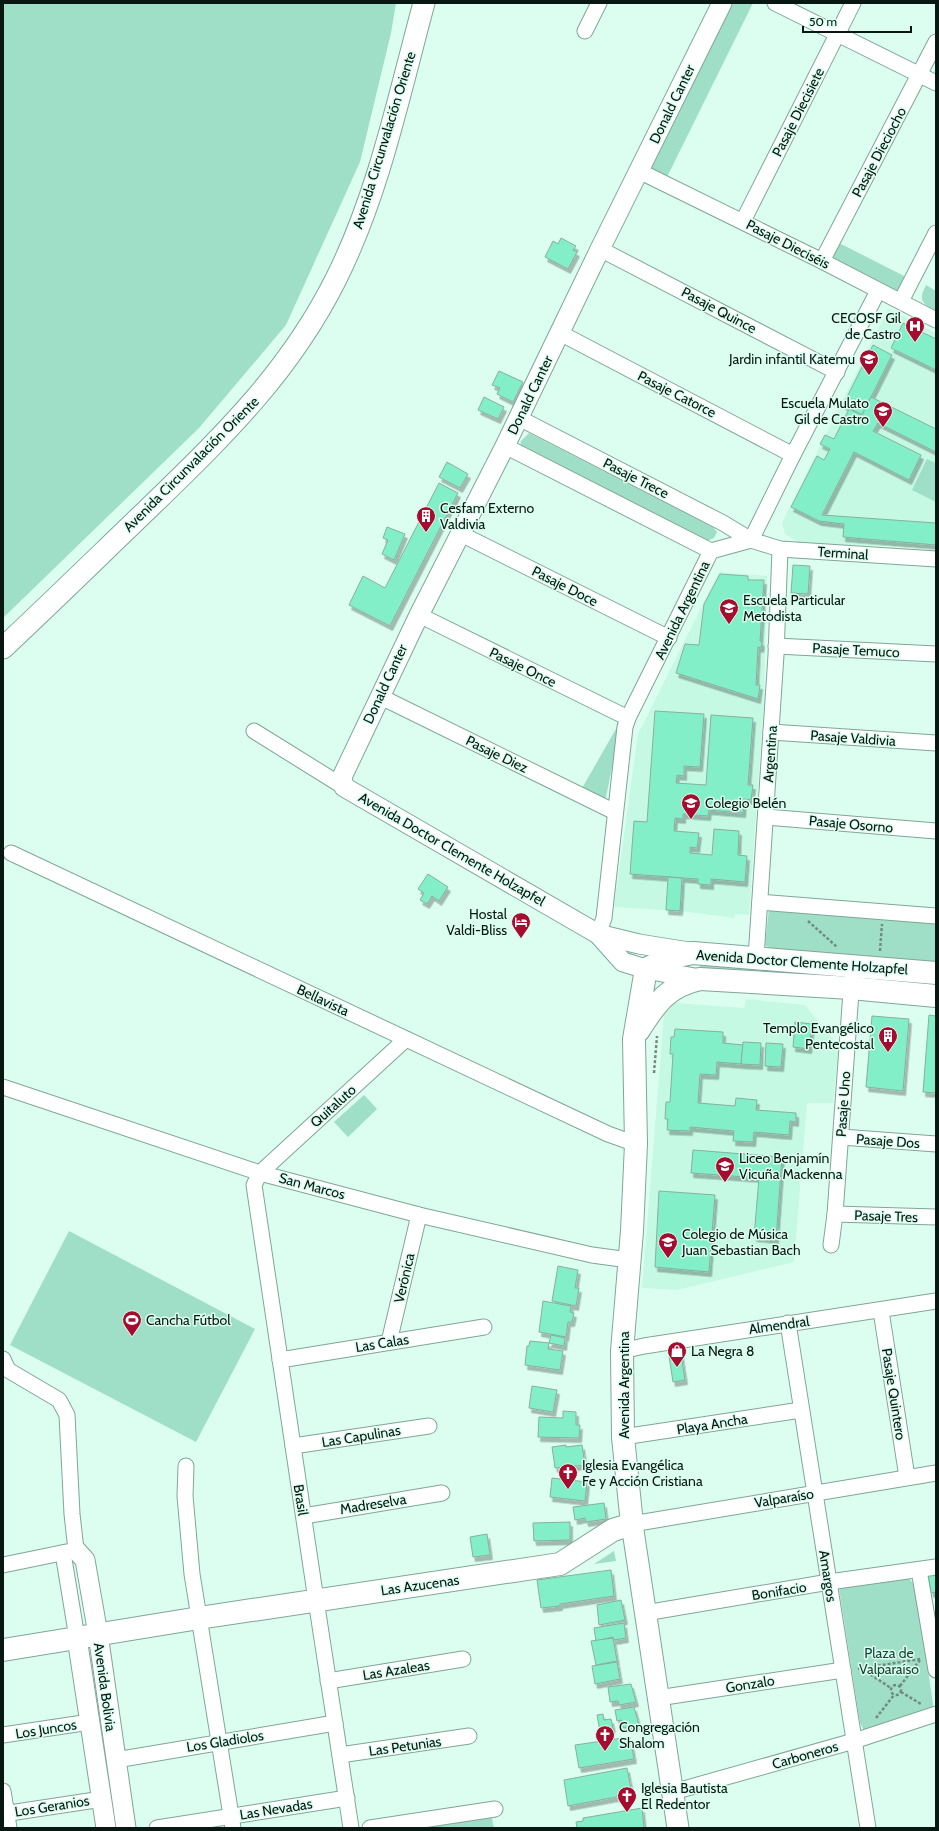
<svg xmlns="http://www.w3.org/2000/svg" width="939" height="1831" font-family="Cabin,sans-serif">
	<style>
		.built { fill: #c5f9e4 }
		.green { fill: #a0dfc7 }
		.building { fill: #83efc9; stroke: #87afa0; filter: url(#shadow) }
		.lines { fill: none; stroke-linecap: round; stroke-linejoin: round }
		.minor-casing { stroke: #7fa697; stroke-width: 17 }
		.tertiary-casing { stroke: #7fa697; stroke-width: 21 }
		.secondary-casing { stroke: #7fa697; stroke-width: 23 }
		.primary-casing { stroke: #7fa697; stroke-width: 24 }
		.path { stroke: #728b81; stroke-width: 2.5; stroke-dasharray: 3 2; stroke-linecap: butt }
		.minor { stroke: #fff; stroke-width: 15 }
		.tertiary { stroke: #fff; stroke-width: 19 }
		.secondary { stroke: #fff; stroke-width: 21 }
		.primary { stroke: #fff; stroke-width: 22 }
		.labels { text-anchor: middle; stroke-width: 3; stroke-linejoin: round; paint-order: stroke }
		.street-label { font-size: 14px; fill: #081712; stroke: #dcfef0 }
		.poi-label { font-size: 14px; fill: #081712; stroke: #dcfef0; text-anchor: start }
		.park-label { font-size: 14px; fill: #164536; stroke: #dcfef0 }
	</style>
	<defs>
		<filter id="shadow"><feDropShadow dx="2.5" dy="4.5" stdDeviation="0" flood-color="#0004"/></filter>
	</defs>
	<rect width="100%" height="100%" fill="#dcfef0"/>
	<g class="built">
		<path d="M888,309L936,333V548L800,543L785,534L782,523Z"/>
		<path d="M719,572L767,576L764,702L749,915L735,914V918L680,911L614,907L638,734Z"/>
		<path d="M746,999L805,1005L839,1047L833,1103H807L794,1262L677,1290L642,1288L664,1014L675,1003L744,1008Z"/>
	</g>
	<g class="green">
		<path d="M3,3H396L391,33L360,162L286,325L199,428L3,618Z"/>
		<path d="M731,3H753L666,179L658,175L650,166Z"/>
		<path d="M839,243L908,278L902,291L896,292L836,262L833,256Z"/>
		<path d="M926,285L936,291V311C922,304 918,300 926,285Z"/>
		<path d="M529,433L713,527L717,532L714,538L707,541L520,448L521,441Z"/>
		<path d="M927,459L936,463V502L912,490Z"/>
		<path d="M617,727L620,729L605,802L581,790Z"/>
		<path d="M769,908L936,921V966L772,951L765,945Z"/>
		<path d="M701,964L842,975L841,979L702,969L699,968Z"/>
		<path d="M364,1095L377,1109L348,1137L334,1122Z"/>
		<path d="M69,1231L255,1329L196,1442L10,1345Z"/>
		<path d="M614,1551L616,1561L594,1564Z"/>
		<path d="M908,1577L916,1587L934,1711L865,1732L860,1723L839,1588Z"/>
		<path d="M491,1814L494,1828H410Z"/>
	</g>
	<g class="building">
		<path d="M561,238L576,246L573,250L577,252L568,269L545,257L553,241L558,244Z"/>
		<path d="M903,323L936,339V370L891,348Z"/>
		<path d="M873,345L892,355L862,415L843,405Z"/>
		<path d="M499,371L523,382L513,402L497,394L500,388L492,385Z"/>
		<path d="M484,397L504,407L498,419L478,410Z"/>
		<path d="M871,397L936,429V452L878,423L873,431L921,455L909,480L854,452L822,515L936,523V545L843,537L844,524L819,521L791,507L817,456L824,460L830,449L820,444L825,435L834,439L849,409L862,415Z"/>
		<path d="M447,462L468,474L460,488L439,477Z"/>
		<path d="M439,483L458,493L390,626L349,605L363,576L385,588Z"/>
		<path d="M387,527L405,534L394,560L382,554L388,540L383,538Z"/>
		<path d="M793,565L810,566L808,594L791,593Z"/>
		<path d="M720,574L748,576V580H764L760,641L762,642L761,648L758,647L756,685H760L758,699L676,673L685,644L699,645L704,604Z"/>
		<path d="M655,711L704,714L700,767L684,766V776L677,775L676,783L706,785L711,715L753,718L748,785H753L751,800L744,799L743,813L709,810L708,816L683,814V819L675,818L674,831L699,833L697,848L690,847V853L712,855L714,829L739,831L738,855L747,856L745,882L711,879V885L698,884V879L630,874L634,821L647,822Z"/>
		<path d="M428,874L448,887L439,901L432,896L427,904L420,900L424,893L418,889Z"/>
		<path d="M668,877L682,878L680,911L666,910Z"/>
		<path d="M929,1015L936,1016V1093L923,1092Z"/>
		<path d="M872,1016L909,1019L903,1091L866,1087Z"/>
		<path d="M795,1022L812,1024L809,1049L793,1047Z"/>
		<path d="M675,1029L723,1032V1043L743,1045L741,1064L717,1062L716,1075L700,1074L698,1103L735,1106L736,1098L757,1100L756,1110L796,1113V1122L790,1121L789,1135L754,1132L753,1142L733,1141L734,1131L690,1127V1131L667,1130L668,1119H665L666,1102H670L673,1054H670L671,1037H674Z"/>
		<path d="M743,1042L761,1043L760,1065L741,1064Z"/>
		<path d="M766,1043L783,1044L781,1067L765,1066Z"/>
		<path d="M693,1150L782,1157L776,1239L754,1237L759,1178L691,1173Z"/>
		<path d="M659,1191L715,1195L709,1272L655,1267Z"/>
		<path d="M558,1266L578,1270L575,1288H579L576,1306L552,1301Z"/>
		<path d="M543,1301L571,1306L570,1312L574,1313L572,1322H568L566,1337L539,1332Z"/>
		<path d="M551,1335L565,1338L564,1346L549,1343Z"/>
		<path d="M530,1341L549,1343L548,1349L563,1351L560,1370L525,1365L527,1346H529Z"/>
		<path d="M681,1354L685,1380L673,1382L669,1356Z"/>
		<path d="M532,1386L557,1390L553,1412L529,1408Z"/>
		<path d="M563,1411L576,1412V1425H580L579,1438L538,1437L539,1417L563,1418Z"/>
		<path d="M566,1445V1447L582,1445L585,1465L555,1468L552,1447Z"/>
		<path d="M552,1478L587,1482L585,1501L550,1497Z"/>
		<path d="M604,1503L606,1519L586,1522L585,1518L575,1520L573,1507Z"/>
		<path d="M570,1522V1540L534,1541L533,1523Z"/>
		<path d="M487,1534L490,1555L473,1557L470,1537Z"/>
		<path d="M611,1570L614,1596L560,1604V1606L541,1608L537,1580Z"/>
		<path d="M936,1573V1592L931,1593L928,1575Z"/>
		<path d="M621,1600L625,1620L599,1625L597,1605Z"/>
		<path d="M624,1623L626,1638L614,1640L613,1637L596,1641L594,1628Z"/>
		<path d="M613,1638L617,1661L596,1665L591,1641Z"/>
		<path d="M617,1662L620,1679L595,1684L592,1666Z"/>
		<path d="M631,1684L636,1702L619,1705L618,1701L610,1702L608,1687Z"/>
		<path d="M634,1707L639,1725L623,1728L622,1720L617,1721L615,1710Z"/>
		<path d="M603,1714L604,1720L611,1719L613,1728L600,1731L597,1715Z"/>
		<path d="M630,1737L634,1759L579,1768L575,1745Z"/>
		<path d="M627,1768L632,1794L568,1806L564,1780Z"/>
		<path d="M642,1808L644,1828H577L576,1822L583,1821V1818Z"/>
	</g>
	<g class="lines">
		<defs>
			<g id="minor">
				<path d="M775,3L936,83"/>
				<path d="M585,31L599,3"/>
				<path d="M639,171L822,261L936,320"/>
				<path d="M743,221L853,3"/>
				<path d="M600,249L837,372"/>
				<path d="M822,261L936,42"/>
				<path d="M901,301L936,233"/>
				<path d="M560,333L793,455"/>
				<path d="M519,418L723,523L751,540L780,549L936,559"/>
				<path d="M505,446L711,551"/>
				<path d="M461,534L669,638"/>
				<path d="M419,615L628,718"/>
				<path d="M776,646L936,654"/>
				<path d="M379,696L615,812"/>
				<path d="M254,731L344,787"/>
				<path d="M771,732L936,743"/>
				<path d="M766,817L936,831"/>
				<path d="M11,853L608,1134L636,1144"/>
				<path d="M760,902L936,916"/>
				<path d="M598,934L604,918L625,727L628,718L711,551L751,540L793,455L878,291"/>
				<path d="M756,958L776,655L780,549"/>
				<path d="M3,1087L260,1173L419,1215L592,1255L629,1260"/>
				<path d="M841,1137L936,1144"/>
				<path d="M835,1214L936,1217"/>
				<path d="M831,1245L835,1214L852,978"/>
				<path d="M881,1311L907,1477"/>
				<path d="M788,1323L868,1828"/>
				<path d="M389,1342L419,1215"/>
				<path d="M622,1351L644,1346L936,1301"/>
				<path d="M3,1359L8,1370L59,1400L67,1415L72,1514L76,1550L3,1565"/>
				<path d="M280,1360L484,1327"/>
				<path d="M623,1437L801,1410"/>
				<path d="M293,1446L429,1426"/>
				<path d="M186,1466L185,1496L192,1574L233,1828"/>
				<path d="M304,1516L442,1493"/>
				<path d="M632,1524L936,1473"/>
				<path d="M63,1553L77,1638"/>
				<path d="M919,1570L936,1670"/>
				<path d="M645,1613L829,1582L936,1567"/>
				<path d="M328,1681L463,1659"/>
				<path d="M658,1698L843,1670"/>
				<path d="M3,1735L90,1722"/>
				<path d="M340,1755L469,1736"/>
				<path d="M116,1760L335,1723"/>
				<path d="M3,1791L9,1828"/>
				<path d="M673,1792L854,1741L936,1714"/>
				<path d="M3,1814L102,1799"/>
				<path d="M157,1828L347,1798"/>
				<path d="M351,1828L316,1600L254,1185L260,1173L406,1039"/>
				<path d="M370,1828L495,1809"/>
			</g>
			<g id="tertiary">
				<path d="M598,934L639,944L689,952"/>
				<path d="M700,979L646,969L623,962L598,934L344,787L342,777L419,615L505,446L600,249L722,3"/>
				<path d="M76,1550L85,1560L98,1634L126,1828"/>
				<path d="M77,1638L106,1828"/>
			</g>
			<g id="secondary">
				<path d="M3,648C52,602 100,555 149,508C223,436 289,373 336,279C379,193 399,95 424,3"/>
				<path d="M632,1524L678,1828"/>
			</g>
			<g id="primary">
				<path d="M639,1030C656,1003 668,986 700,979L851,988L936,996"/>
				<path d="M3,1650L199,1618L560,1564L613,1530L632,1524L623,1437L622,1351L632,1231L636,1144L634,1039L646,969L668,958L693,953L936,973"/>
			</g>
		</defs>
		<use href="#minor" class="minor-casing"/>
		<use href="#tertiary" class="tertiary-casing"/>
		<use href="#secondary" class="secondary-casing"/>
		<use href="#primary" class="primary-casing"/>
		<g class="path">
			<path d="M808,921L837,947"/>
			<path d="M880,951L882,924"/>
			<path d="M654,1073L657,1036"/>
			<path d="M858,1669L920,1659"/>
			<path d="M862,1669L891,1688"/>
			<circle cx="896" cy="1690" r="5"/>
			<path d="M900,1686L920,1660"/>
			<path d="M901,1692L921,1704"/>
			<path d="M876,1718L894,1695"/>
		</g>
		<use href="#minor" class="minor"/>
		<use href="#tertiary" class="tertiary"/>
		<use href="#secondary" class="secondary"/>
		<use href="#primary" class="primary"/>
	</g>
	<defs>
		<symbol id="hospital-pin" viewBox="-11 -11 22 30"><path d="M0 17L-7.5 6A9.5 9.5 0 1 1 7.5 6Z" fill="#a60c2e" stroke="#dcfef0"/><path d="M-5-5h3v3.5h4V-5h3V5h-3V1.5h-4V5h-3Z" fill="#fff"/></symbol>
		<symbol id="school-pin" viewBox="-11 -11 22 30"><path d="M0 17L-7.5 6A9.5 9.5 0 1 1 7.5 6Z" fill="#a60c2e" stroke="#dcfef0"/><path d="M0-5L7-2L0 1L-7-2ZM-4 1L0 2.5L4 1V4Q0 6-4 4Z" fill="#fff"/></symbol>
		<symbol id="building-pin" viewBox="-11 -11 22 30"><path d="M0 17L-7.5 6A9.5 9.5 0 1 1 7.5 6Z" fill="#a60c2e" stroke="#dcfef0"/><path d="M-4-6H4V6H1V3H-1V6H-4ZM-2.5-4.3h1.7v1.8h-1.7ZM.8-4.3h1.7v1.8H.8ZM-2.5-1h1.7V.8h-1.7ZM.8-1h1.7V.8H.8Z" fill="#fff"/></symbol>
		<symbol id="hotel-pin" viewBox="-11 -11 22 30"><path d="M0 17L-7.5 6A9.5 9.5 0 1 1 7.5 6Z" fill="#a60c2e" stroke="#dcfef0"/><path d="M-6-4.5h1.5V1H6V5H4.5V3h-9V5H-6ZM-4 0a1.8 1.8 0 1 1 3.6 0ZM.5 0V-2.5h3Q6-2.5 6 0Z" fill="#fff"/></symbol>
		<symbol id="stadium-pin" viewBox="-11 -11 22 30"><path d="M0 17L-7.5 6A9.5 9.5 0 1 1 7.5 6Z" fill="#a60c2e" stroke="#dcfef0"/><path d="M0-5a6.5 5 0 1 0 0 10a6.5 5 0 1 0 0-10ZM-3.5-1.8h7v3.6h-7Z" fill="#fff"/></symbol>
		<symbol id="shop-pin" viewBox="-11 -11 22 30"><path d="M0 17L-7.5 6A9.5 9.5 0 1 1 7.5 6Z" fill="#a60c2e" stroke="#dcfef0"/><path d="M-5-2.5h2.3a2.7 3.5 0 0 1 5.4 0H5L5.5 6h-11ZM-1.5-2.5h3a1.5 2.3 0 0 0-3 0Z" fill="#fff"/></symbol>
		<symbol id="church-pin" viewBox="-11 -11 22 30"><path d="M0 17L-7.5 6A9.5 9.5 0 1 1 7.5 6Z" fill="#a60c2e" stroke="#dcfef0"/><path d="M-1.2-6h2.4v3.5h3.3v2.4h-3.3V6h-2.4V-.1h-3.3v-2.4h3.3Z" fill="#fff"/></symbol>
	</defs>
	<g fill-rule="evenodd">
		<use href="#hospital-pin" x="904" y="315" width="22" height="30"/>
		<use href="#school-pin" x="858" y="348" width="22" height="30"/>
		<use href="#school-pin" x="872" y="400" width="22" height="30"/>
		<use href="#building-pin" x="415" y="505" width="22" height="30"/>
		<use href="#school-pin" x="718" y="597" width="22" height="30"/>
		<use href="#school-pin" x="680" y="792" width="22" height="30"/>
		<use href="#hotel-pin" x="510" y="911" width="22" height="30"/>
		<use href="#building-pin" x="877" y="1025" width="22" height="30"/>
		<use href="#school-pin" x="714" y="1155" width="22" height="30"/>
		<use href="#school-pin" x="657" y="1231" width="22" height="30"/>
		<use href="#stadium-pin" x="121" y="1309" width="22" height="30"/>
		<use href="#shop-pin" x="666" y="1340" width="22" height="30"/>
		<use href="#church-pin" x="557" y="1462" width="22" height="30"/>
		<use href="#church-pin" x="594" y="1724" width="22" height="30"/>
		<use href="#church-pin" x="616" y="1785" width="22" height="30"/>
	</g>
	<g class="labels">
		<g class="street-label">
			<text transform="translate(672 104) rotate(-64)" y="5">Donald Canter</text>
			<text transform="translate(798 112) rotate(-63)" y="5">Pasaje Diecisiete</text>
			<text transform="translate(384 140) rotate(-73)" y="5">Avenida Circunvalación Oriente</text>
			<text transform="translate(879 152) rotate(-62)" y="5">Pasaje Dieciocho</text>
			<text transform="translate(788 244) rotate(27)" y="5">Pasaje Dieciséis</text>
			<text transform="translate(719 310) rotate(28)" y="5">Pasaje Quince</text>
			<text transform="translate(677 394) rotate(27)" y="5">Pasaje Catorce</text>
			<text transform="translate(530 395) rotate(-64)" y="5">Donald Canter</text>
			<text transform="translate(191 464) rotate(-45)" y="5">Avenida Circunvalación Oriente</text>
			<text transform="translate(636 478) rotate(27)" y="5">Pasaje Trece</text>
			<text transform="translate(843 553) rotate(4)" y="5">Terminal</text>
			<text transform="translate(565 586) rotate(27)" y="5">Pasaje Doce</text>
			<text transform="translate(682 610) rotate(-64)" y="5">Avenida Argentina</text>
			<text transform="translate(856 650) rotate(3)" y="5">Pasaje Temuco</text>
			<text transform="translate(523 667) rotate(26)" y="5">Pasaje Once</text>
			<text transform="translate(385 684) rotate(-65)" y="5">Donald Canter</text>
			<text transform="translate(853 738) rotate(4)" y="5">Pasaje Valdivia</text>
			<text transform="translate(497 754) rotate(26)" y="5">Pasaje Diez</text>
			<text transform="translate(770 754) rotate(-86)" y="5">Argentina</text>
			<text transform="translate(851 824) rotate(5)" y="5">Pasaje Osorno</text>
			<text transform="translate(452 849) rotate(30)" y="5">Avenida Doctor Clemente Holzapfel</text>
			<text transform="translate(802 962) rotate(4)" y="5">Avenida Doctor Clemente Holzapfel</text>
			<text transform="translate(323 1000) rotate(25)" y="5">Bellavista</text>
			<text transform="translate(843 1104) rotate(-86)" y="5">Pasaje Uno</text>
			<text transform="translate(333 1106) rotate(-42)" y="5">Quitaluto</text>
			<text transform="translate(888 1141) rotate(4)" y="5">Pasaje Dos</text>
			<text transform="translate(312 1186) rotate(15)" y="5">San Marcos</text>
			<text transform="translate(886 1216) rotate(2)" y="5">Pasaje Tres</text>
			<text transform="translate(404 1278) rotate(-77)" y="5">Verónica</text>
			<text transform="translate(779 1325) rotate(-8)" y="5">Almendral</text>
			<text transform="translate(382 1343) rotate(-9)" y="5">Las Calas</text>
			<text transform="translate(624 1385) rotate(-90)" y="5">Avenida Argentina</text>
			<text transform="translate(894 1394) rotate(81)" y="5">Pasaje Quintero</text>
			<text transform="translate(712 1424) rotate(-9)" y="5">Playa Ancha</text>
			<text transform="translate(361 1436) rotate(-9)" y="5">Las Capulinas</text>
			<text transform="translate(784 1498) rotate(-9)" y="5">Valparaíso</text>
			<text transform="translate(301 1500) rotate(81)" y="5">Brasil</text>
			<text transform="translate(373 1504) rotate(-9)" y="5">Madreselva</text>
			<text transform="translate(828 1576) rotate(81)" y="5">Amargos</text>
			<text transform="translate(420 1585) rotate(-8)" y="5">Las Azucenas</text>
			<text transform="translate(779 1591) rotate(-9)" y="5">Bonifacio</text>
			<text transform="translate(396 1670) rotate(-9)" y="5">Las Azaleas</text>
			<text transform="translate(750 1684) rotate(-9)" y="5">Gonzalo</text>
			<text transform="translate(105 1687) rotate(82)" y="5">Avenida Bolivia</text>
			<text transform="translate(46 1729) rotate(-9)" y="5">Los Juncos</text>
			<text transform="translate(225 1741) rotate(-9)" y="5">Los Gladiolos</text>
			<text transform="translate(405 1746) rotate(-8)" y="5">Las Petunias</text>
			<text transform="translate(805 1755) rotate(-16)" y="5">Carboneros</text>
			<text transform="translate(52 1806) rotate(-9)" y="5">Los Geranios</text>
			<text transform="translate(276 1809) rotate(-9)" y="5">Las Nevadas</text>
		</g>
		<g class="poi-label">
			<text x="901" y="323" text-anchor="end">CECOSF Gil<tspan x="901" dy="16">de Castro</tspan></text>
			<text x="855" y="364" text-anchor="end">Jardin infantil Katemu</text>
			<text x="869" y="408" text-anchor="end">Escuela Mulato<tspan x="869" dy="16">Gil de Castro</tspan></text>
			<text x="440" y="513">Cesfam Externo<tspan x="440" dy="16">Valdivia</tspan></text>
			<text x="743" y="605">Escuela Particular<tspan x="743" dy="16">Metodista</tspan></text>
			<text x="705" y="808">Colegio Belén</text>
			<text x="507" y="919" text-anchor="end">Hostal<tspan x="507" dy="16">Valdi-Bliss</tspan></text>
			<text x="874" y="1033" text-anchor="end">Templo Evangélico<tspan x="874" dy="16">Pentecostal</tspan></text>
			<text x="739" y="1163">Liceo Benjamín<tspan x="739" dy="16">Vicuña Mackenna</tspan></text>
			<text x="682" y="1239">Colegio de Música<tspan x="682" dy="16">Juan Sebastian Bach</tspan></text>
			<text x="146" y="1325">Cancha Fútbol</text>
			<text x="691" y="1356">La Negra 8</text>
			<text x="582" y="1470">Iglesia Evangélica<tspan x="582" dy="16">Fe y Acción Cristiana</tspan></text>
			<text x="619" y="1732">Congregación<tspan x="619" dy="16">Shalom</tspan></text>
			<text x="641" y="1793">Iglesia Bautista<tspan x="641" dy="16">El Redentor</tspan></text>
		</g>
		<g class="park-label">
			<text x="889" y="1658">Plaza de<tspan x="889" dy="16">Valparaíso</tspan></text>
		</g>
	</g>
	<rect width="939" height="1831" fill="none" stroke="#081712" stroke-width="8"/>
	<path d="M803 26v6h108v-6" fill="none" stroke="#081712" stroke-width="2"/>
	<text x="809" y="26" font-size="12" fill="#081712" stroke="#dcfef0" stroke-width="3" paint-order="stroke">50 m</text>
</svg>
